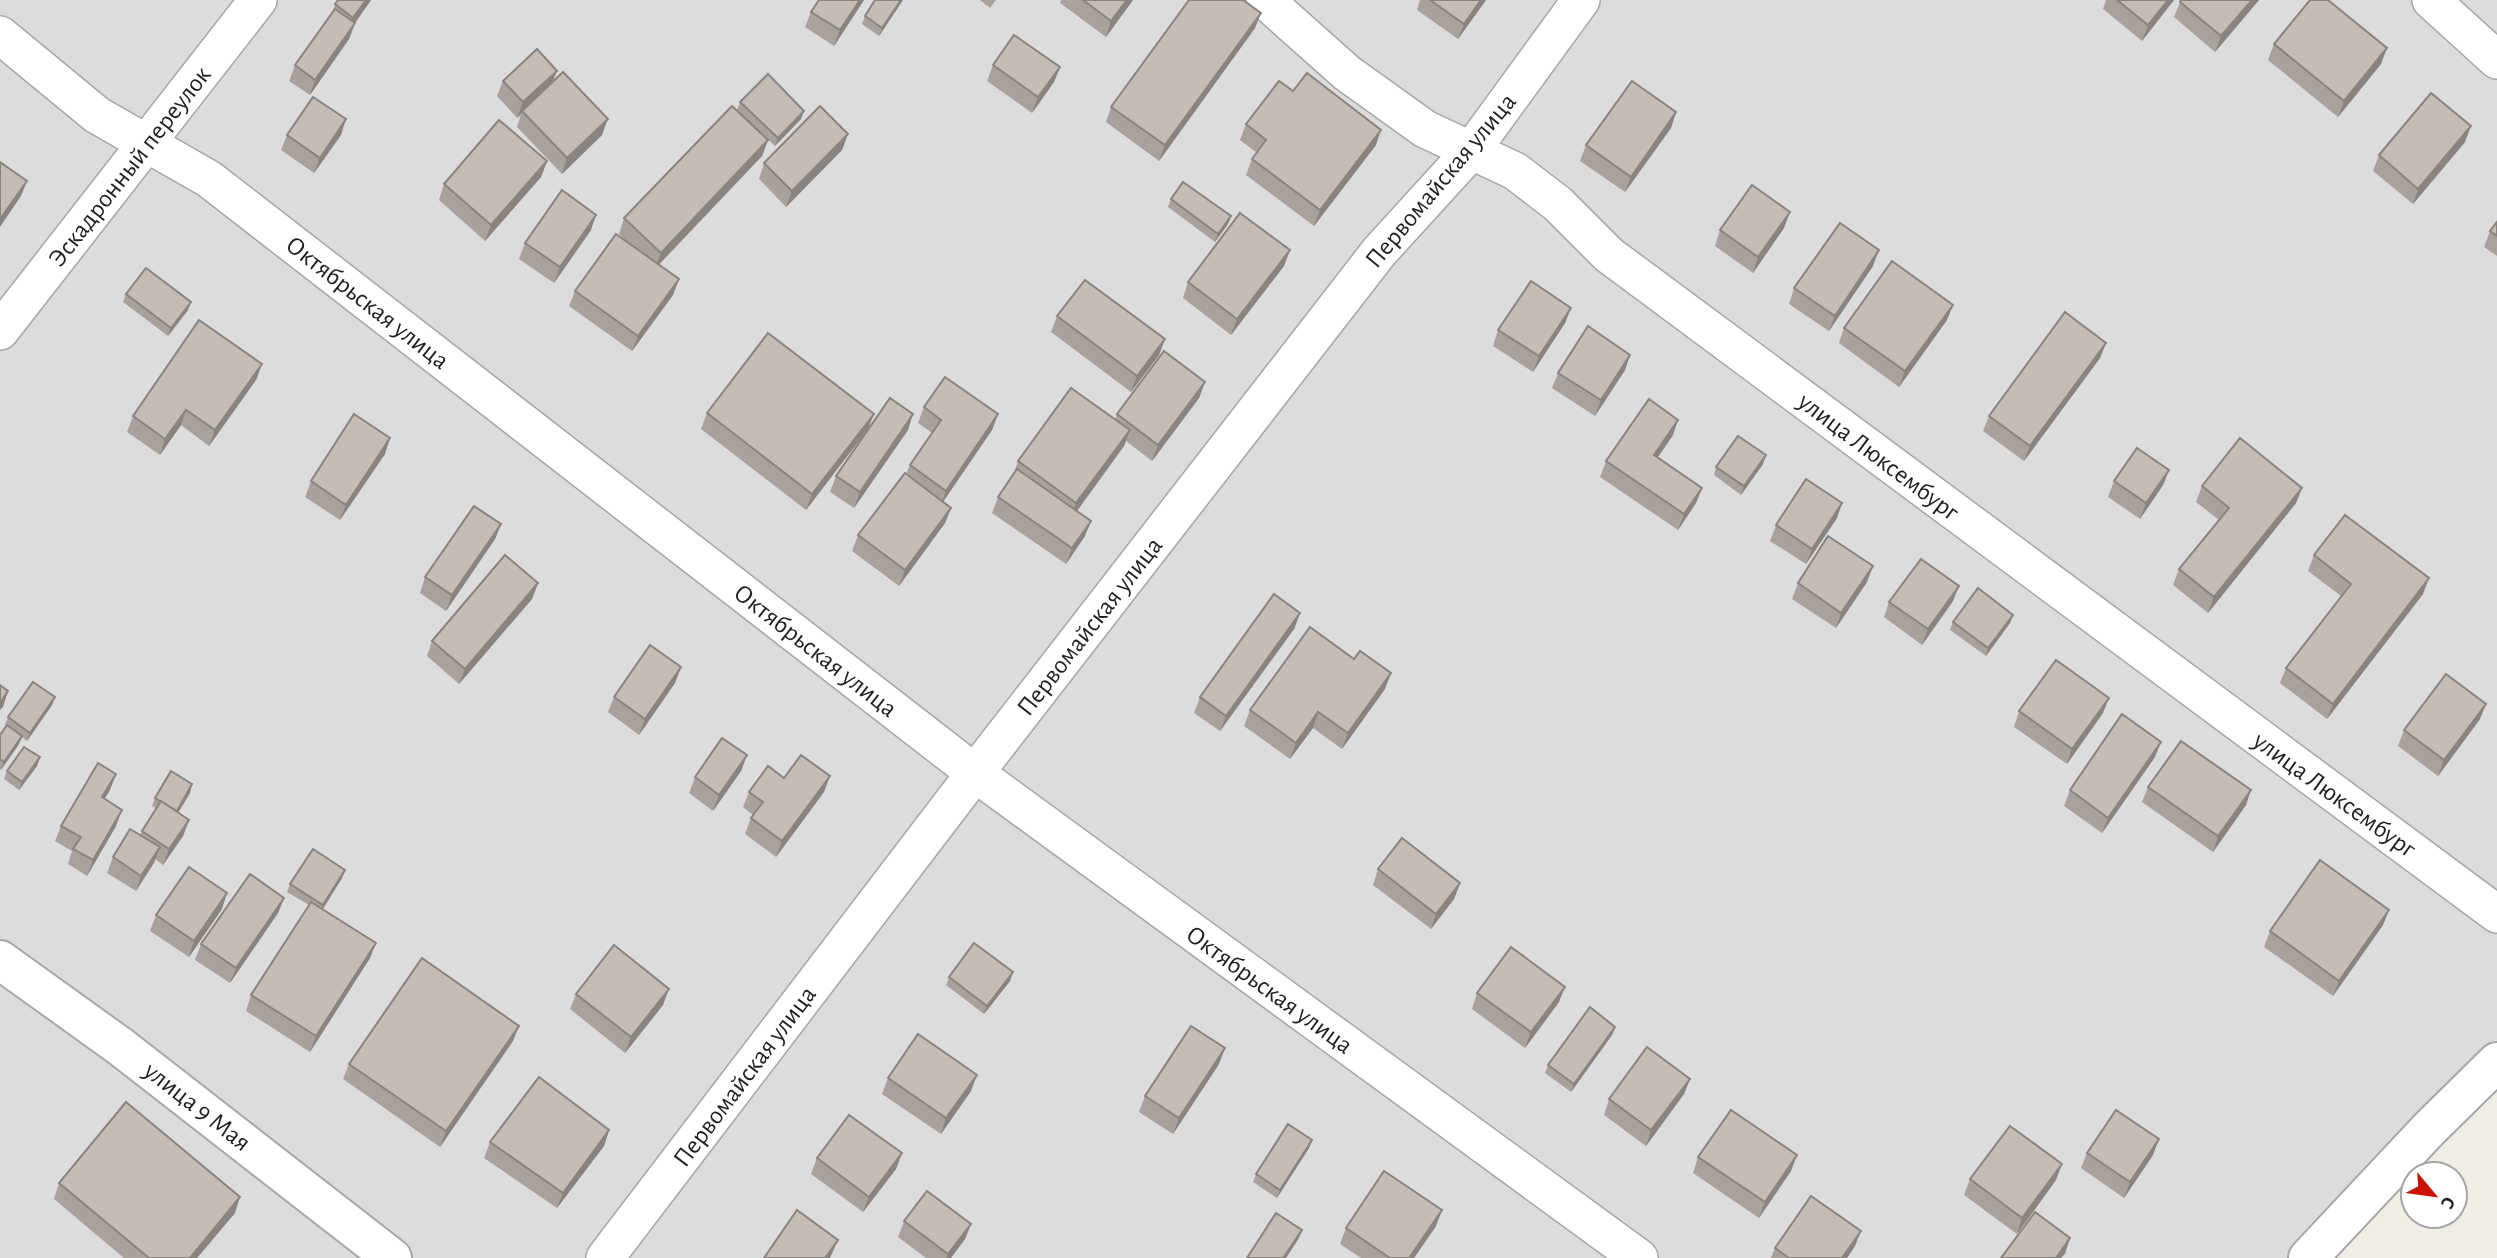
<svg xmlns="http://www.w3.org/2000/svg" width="2497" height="1258" font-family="'Alegreya Sans',sans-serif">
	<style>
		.residential { fill: #dddcdc }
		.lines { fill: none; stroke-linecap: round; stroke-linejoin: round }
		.minor-casing { stroke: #a6a6a6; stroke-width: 40 }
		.tertiary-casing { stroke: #a6a6a6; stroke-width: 42 }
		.minor { stroke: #fff; stroke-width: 37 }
		.tertiary { stroke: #fff; stroke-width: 38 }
		.wall { fill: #a9a29c }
		.shaded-wall { fill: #89847f }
		.building { fill: #c4bcb5; stroke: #89847f; stroke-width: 2 }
		.labels { text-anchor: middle; stroke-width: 5; stroke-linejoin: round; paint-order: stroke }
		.street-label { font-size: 26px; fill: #1f1f1f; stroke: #fff }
	</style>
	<rect width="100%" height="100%" fill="#f0ede5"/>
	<path class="residential" d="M0,0H2497V1062L2308,1258H0Z"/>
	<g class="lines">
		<defs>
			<g id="minor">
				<path d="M1265,0L1347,73L1425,129L1515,171L1558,204L1609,255L2497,914"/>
				<path d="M2431,0L2497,60"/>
				<path d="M0,35L97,115L209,179L975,773L1639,1258"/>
				<path d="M0,331L258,0"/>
				<path d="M605,1258L975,773L1379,252L1471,151L1581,0"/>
			</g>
			<g id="tertiary">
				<path d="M0,960L121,1047L392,1258"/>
				<path d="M2308,1258L2429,1129L2497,1062"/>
			</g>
		</defs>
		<use href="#minor" class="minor-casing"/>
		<use href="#tertiary" class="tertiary-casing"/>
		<use href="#minor" class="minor"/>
		<use href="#tertiary" class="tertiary"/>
	</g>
	<g class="wall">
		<path d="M371,0L355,23L349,39L310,95L289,81L295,65L333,12L335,4Z"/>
		<path d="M864,0L834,46L805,27L811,12Z"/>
		<path d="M903,0L879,36L862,24L865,16Z"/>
		<path d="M980,0H996L990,8Z"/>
		<path d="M1061,0H1133L1106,37L1060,3Z"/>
		<path d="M1420,0H1486L1458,39L1417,10Z"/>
		<path d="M2106,0H2174L2142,41L2103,9Z"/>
		<path d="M2181,0H2259L2215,52L2174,17Z"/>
		<path d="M1255,28L1159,161L1106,122L1111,107Z"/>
		<path d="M2274,44L2381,64L2338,117L2268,60Z"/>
		<path d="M993,65L1060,67L1054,82L1032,113L987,81Z"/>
		<path d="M503,81L552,82L602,135L562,174L517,127L521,114L517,118L497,96Z"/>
		<path d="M1293,91L1376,145L1314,226L1246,175L1252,159L1257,153L1240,140L1246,124Z"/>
		<path d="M740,102L801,119L775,146L737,110Z"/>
		<path d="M1676,112L1671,128L1625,192L1580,161L1586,145Z"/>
		<path d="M848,134L842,150L786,207L759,179L764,163Z"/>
		<path d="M287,135H341L314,173L281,150Z"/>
		<path d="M768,140L762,156L659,265L679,279L673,295L632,351L569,306L575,291L628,243L619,234L624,218Z"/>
		<path d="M2465,142L2413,204L2373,171L2379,155Z"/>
		<path d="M547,161L541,177L485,241L439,200L444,184Z"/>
		<path d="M1171,199L1231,216L1228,224L1215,242L1168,207Z"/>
		<path d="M2497,222V256L2484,247L2490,231Z"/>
		<path d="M1784,228L1753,273L1715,246L1720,230Z"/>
		<path d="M591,230L554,283L519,259L525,243Z"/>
		<path d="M1284,266L1231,335L1183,298L1188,282Z"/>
		<path d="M1873,266L1829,331L1789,304L1794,288Z"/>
		<path d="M126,294L188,310L168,336L123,302Z"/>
		<path d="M1571,308L1565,323L1533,372L1493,346L1498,330Z"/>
		<path d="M1057,316L1165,339L1159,355L1131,392L1051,332Z"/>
		<path d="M1947,320L1899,387L1839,343L1844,328Z"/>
		<path d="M2106,343L2100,358L2024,461L1983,431L1989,416Z"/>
		<path d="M1630,355L1625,370L1595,416L1552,388L1558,373Z"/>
		<path d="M262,364L256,380L209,446L181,425L160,455L127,432L133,416Z"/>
		<path d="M1205,382L1199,398L1152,461L1126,441L1124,446L1077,511L1085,536L1066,564L992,513L998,497L1013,476L1018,461L1115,420L1117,414Z"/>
		<path d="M924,407L998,414L992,430L943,502L951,508L945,523L899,586L852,551L858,535L906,474L910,465L932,433L918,423Z"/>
		<path d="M707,413L868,429L806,510L701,429Z"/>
		<path d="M908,430L854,508L830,492L836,476Z"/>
		<path d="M1673,435L1658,457L1702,488L1696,503L1678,530L1600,477L1606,461Z"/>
		<path d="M385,454L340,520L305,497L311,481Z"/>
		<path d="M1763,464L1741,495L1714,475L1716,467Z"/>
		<path d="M2169,470L2163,485L2140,519L2108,497L2114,481Z"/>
		<path d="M2202,486L2302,488L2296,503L2208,613L2173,585L2179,569L2219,520L2196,502Z"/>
		<path d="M1842,503L1837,518L1806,564L1770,541L1776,525Z"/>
		<path d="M501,524L495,539L446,611L420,593L425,577Z"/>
		<path d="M2314,555L2423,594L2327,719L2280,683L2286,668L2341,596L2308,571Z"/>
		<path d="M1867,582L1836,628L1792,599L1798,583Z"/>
		<path d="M538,583L532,599L459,684L427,656L432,641Z"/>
		<path d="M1953,601L1922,645L1884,617L1889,602Z"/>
		<path d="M1300,613L1294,629L1220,731L1194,713L1200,697Z"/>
		<path d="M2013,615L2010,623L1986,656L1950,630L1953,622Z"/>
		<path d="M1354,659L1385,689L1342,749L1313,728L1290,759L1244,726L1250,710Z"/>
		<path d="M681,667L675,683L639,735L608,712L614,697Z"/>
		<path d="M52,705L27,741L22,737L19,744L1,770L0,769V735L6,726L5,725L8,717Z"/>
		<path d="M2019,711L2103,713L2067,764L2014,727Z"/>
		<path d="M2480,719L2438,776L2398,746L2404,730Z"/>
		<path d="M747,755L741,771L713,811L689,793L695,777Z"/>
		<path d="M40,757L37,766L19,790L4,779L7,771Z"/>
		<path d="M2155,757L2102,833L2064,806L2070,790Z"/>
		<path d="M784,778L824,792L776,857L745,834L751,818L753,815L743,807L749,792Z"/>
		<path d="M2148,787L2246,805L2213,852L2142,802Z"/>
		<path d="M110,790L104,799L116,826L87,876L68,864L72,851L55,841L61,826Z"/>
		<path d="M190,793L178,813L189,820L183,836L163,865L155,859L136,891L107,873L113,857L140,835L142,831L156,808L152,806L155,798Z"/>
		<path d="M1378,869L1460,883L1454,899L1431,929L1373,885Z"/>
		<path d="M342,878L323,909L370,958L310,1052L246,1011L251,995L309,905L287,892L290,884Z"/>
		<path d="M284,898L278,913L230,983L195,960L201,944Z"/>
		<path d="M222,909L189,957L150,931L156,915Z"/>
		<path d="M2389,910L2383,925L2333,996L2264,947L2270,931Z"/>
		<path d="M1013,972L1010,981L984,1014L946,985L949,977Z"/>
		<path d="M1477,993L1559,1002L1525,1048L1472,1009Z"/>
		<path d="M576,994L663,1005L625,1053L570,1009Z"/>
		<path d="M1615,1027L1612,1035L1571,1092L1545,1073L1548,1065Z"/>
		<path d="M513,1041L440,1147L343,1079L349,1064Z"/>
		<path d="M1219,1064L1173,1134L1139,1112L1145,1096Z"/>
		<path d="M888,1078L971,1091L941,1134L882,1094Z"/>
		<path d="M1690,1079L1684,1094L1646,1146L1604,1115L1609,1099Z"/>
		<path d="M609,1130L604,1146L557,1208L484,1158L490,1142Z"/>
		<path d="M1312,1140L1309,1148L1277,1198L1253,1182L1256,1174Z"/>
		<path d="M902,1153L896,1169L863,1212L811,1174L817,1158Z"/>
		<path d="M2087,1153L2153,1155L2124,1198L2081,1168Z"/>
		<path d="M1698,1157L1791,1171L1759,1218L1693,1173Z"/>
		<path d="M1970,1179L2056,1180L2017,1234L1964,1195Z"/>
		<path d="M59,1183L235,1213L197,1258H124L54,1199Z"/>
		<path d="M904,1221L971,1224L965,1239L951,1258H926L898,1237Z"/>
		<path d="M1436,1226L1414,1258H1361L1340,1244L1346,1228Z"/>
		<path d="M1855,1246L1847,1258H1771L1775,1248Z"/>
	</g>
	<g class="shaded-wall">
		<path d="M366,0H371L355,23L349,39L310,95L315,80L348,33L353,18Z"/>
		<path d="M860,0H864L834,46L840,30Z"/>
		<path d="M901,0H903L879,36L882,28Z"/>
		<path d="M1127,0H1133L1106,37L1111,21Z"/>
		<path d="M1481,0H1486L1458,39L1464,24Z"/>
		<path d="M2168,0H2174L2142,41L2148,25Z"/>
		<path d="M2252,0H2259L2215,52L2221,36Z"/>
		<path d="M1261,13L1255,28L1159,161L1165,145Z"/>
		<path d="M2387,48L2381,64L2338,117L2344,101Z"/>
		<path d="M1060,67L1054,82L1032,113L1038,97Z"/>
		<path d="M557,71L551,87L522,111L521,114L517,118L523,102Z"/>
		<path d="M804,111L801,119L775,146L778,138Z"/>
		<path d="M1676,112L1671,128L1625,192L1631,177Z"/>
		<path d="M346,119L341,135L314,173L320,158Z"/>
		<path d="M608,119L602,135L562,174L567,158Z"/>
		<path d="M2471,126L2465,142L2413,204L2418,189Z"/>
		<path d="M1381,130L1376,145L1314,226L1320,210Z"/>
		<path d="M848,134L842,150L786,207L792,191Z"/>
		<path d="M768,140L762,156L655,268L661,253Z"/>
		<path d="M547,161L541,177L485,241L491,225Z"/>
		<path d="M27,181L21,196L0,227V219Z"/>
		<path d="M1790,212L1784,228L1753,273L1758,257Z"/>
		<path d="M596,215L591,230L554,283L560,267Z"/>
		<path d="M1231,216L1228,224L1215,242L1218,234Z"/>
		<path d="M1290,250L1284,266L1231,335L1237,319Z"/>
		<path d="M1879,250L1873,266L1829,331L1835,316Z"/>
		<path d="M679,279L673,295L632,351L638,336Z"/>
		<path d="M191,302L188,310L168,336L171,328Z"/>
		<path d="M1953,305L1947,320L1899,387L1905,371Z"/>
		<path d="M1571,308L1565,323L1533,372L1539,356Z"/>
		<path d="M1165,339L1159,355L1131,392L1137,376Z"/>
		<path d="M2106,343L2100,358L2024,461L2030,446Z"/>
		<path d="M1630,355L1625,370L1595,416L1601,400Z"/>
		<path d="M262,364L256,380L209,446L215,430Z"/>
		<path d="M1205,382L1199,398L1152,461L1158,445Z"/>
		<path d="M186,410L181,425L160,455L165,439Z"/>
		<path d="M874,414L868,429L806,510L812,494Z"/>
		<path d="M913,414L908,430L854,508L860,492Z"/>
		<path d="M998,414L992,430L940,506L946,491Z"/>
		<path d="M1678,420L1673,435L1649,470L1654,455Z"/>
		<path d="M1130,430L1124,446L1071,519L1076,503Z"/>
		<path d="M390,438L385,454L340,520L346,505Z"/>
		<path d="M1766,455L1763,464L1741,495L1744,486Z"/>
		<path d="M2169,470L2163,485L2140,519L2146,503Z"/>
		<path d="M1702,488L1696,503L1678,530L1684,514Z"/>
		<path d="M2302,488L2296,503L2208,613L2214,597Z"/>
		<path d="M1842,503L1837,518L1806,564L1812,549Z"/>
		<path d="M951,508L945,523L899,586L905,570Z"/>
		<path d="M1091,521L1085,536L1066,564L1072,548Z"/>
		<path d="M501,524L495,539L446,611L452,595Z"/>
		<path d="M1873,566L1867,582L1836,628L1841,613Z"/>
		<path d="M2429,578L2423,594L2327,719L2333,704Z"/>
		<path d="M538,583L532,599L459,684L465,669Z"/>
		<path d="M1959,586L1953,601L1922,645L1928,629Z"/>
		<path d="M1300,613L1294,629L1220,731L1226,716Z"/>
		<path d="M2013,615L2010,623L1986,656L1988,648Z"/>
		<path d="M681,667L675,683L639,735L645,719Z"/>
		<path d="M1391,673L1385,689L1342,749L1348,733Z"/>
		<path d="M8,691L3,707L0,710V703Z"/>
		<path d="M55,697L52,705L27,741L30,733Z"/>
		<path d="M2109,698L2103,713L2067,764L2072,749Z"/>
		<path d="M2486,704L2480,719L2438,776L2444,760Z"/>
		<path d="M1318,712L1313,728L1290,759L1296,743Z"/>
		<path d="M22,736L19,744L1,770L4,762Z"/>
		<path d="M2161,742L2155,757L2102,833L2108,818Z"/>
		<path d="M747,755L741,771L713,811L719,795Z"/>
		<path d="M40,757L37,766L19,790L22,782Z"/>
		<path d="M116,774L110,790L96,813L102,797Z"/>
		<path d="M830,776L824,792L776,857L782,841Z"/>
		<path d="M192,784L190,793L174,819L177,811Z"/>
		<path d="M2251,790L2246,805L2213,852L2218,836Z"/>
		<path d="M122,810L116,826L87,876L93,860Z"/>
		<path d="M189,820L183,836L163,865L169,849Z"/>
		<path d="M160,847L154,863L136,891L141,876Z"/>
		<path d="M345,870L342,878L320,913L323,905Z"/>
		<path d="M1460,883L1454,899L1431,929L1436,914Z"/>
		<path d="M227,893L222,909L189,957L194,941Z"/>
		<path d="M284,898L278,913L230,983L236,968Z"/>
		<path d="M2389,910L2383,925L2333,996L2339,981Z"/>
		<path d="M376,943L370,958L310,1052L316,1036Z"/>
		<path d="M1013,972L1010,981L984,1014L987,1006Z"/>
		<path d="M1565,987L1559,1002L1525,1048L1531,1032Z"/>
		<path d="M669,989L663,1005L625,1053L631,1037Z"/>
		<path d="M519,1026L513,1041L440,1147L446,1131Z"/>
		<path d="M1615,1027L1612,1035L1571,1092L1574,1084Z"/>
		<path d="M1225,1048L1219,1064L1173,1134L1179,1118Z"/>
		<path d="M977,1075L971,1091L941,1134L946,1118Z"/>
		<path d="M1690,1079L1684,1094L1646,1146L1651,1130Z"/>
		<path d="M609,1130L604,1146L557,1208L563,1193Z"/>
		<path d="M2159,1139L2153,1155L2124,1198L2130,1182Z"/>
		<path d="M1312,1140L1309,1148L1277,1198L1280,1190Z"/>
		<path d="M902,1153L896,1169L863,1212L869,1197Z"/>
		<path d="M1797,1155L1791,1171L1759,1218L1765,1202Z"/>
		<path d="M2062,1164L2056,1180L2017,1234L2022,1218Z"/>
		<path d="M240,1197L235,1213L197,1258H190Z"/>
		<path d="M1442,1210L1436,1226L1414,1258H1409Z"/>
		<path d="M971,1224L965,1239L951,1258H946L948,1254Z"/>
		<path d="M1302,1230L1299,1238L1286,1258H1283Z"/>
		<path d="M1861,1231L1855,1246L1847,1258H1842Z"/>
		<path d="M2070,1238L2065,1254L2061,1258H2056Z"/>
		<path d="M838,1240L830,1258H825Z"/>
	</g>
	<g class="building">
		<path d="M338,0H366L353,18L335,4Z"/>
		<path d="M819,0H860L840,30L811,12Z"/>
		<path d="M875,0H901L882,28L865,16Z"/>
		<path d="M1083,0H1127L1111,21Z"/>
		<path d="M1189,0H1243L1261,13L1165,145L1111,107Z"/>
		<path d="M1430,0H1481L1464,24Z"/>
		<path d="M2117,0H2168L2148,25Z"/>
		<path d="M2181,0H2252L2221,36L2180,2Z"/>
		<path d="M2310,0H2328L2387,48L2344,101L2274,44Z"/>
		<path d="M335,9L355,23L315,80L295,65Z"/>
		<path d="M1014,35L1060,67L1038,97L993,65Z"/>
		<path d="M537,49L557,71L523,102L503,81Z"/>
		<path d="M563,72L608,119L567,158L522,111Z"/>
		<path d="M1307,73L1381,130L1320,210L1252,159L1266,140L1246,124L1279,81L1293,91Z"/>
		<path d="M768,74L804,111L778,138L740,102Z"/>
		<path d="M1632,81L1676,112L1631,177L1586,145Z"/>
		<path d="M2431,93L2471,126L2418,189L2379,155Z"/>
		<path d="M313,97L346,119L320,158L287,135Z"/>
		<path d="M732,106L768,140L661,253L624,218Z"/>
		<path d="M820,106L848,134L792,191L764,163Z"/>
		<path d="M499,120L547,161L491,225L444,184Z"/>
		<path d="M0,162L27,181L0,219Z"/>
		<path d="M1183,182L1231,216L1218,234L1171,199Z"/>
		<path d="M1752,185L1790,212L1758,257L1720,230Z"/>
		<path d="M562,190L596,215L560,267L525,243Z"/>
		<path d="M1240,213L1290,250L1237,319L1188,282Z"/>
		<path d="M2497,222V236L2490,231Z"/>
		<path d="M1840,223L1879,250L1835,316L1794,288Z"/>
		<path d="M616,234L679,279L638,336L575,291Z"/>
		<path d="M1892,261L1953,305L1905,371L1844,328Z"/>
		<path d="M146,268L191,302L171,328L126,294Z"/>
		<path d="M1085,280L1165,339L1137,376L1057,316Z"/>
		<path d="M1531,281L1571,308L1539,356L1498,330Z"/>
		<path d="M2065,312L2106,343L2030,446L1989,416Z"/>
		<path d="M199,320L262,364L215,430L186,410L165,439L133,416Z"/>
		<path d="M1588,326L1630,355L1601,400L1558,373Z"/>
		<path d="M768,333L874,414L812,494L707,413Z"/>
		<path d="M1164,351L1205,382L1158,445L1117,414Z"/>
		<path d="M945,377L998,414L946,491L910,465L941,420L924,407Z"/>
		<path d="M1071,388L1130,430L1076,503L1018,461Z"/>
		<path d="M890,398L913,414L860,492L836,476Z"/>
		<path d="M1649,399L1678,420L1654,455L1702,488L1684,514L1606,461Z"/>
		<path d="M354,414L390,438L346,505L311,481Z"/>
		<path d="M1738,436L1766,455L1744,486L1716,467Z"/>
		<path d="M2240,438L2302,488L2214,597L2179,569L2229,508L2202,486Z"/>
		<path d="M2137,448L2169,470L2146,503L2114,481Z"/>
		<path d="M1017,469L1091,521L1072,548L998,497Z"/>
		<path d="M905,473L951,508L905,570L858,535Z"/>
		<path d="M1806,479L1842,503L1812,549L1776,525Z"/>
		<path d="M474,506L501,524L452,595L425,577Z"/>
		<path d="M2345,515L2429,578L2333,704L2286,668L2351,584L2314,555Z"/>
		<path d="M1828,536L1873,566L1841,613L1798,583Z"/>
		<path d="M505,555L538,583L465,669L432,641Z"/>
		<path d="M1921,559L1959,586L1928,629L1889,602Z"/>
		<path d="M1978,588L2013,615L1988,648L1953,622Z"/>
		<path d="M1274,594L1300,613L1226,716L1200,697Z"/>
		<path d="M1310,627L1354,659L1360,651L1391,673L1348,733L1318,712L1296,743L1250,710Z"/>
		<path d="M650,645L681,667L645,719L614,697Z"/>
		<path d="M2056,660L2109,698L2072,749L2019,711Z"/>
		<path d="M2446,674L2486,704L2444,760L2404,730Z"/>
		<path d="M33,682L55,697L30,733L8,717Z"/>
		<path d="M0,685L8,691L0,703Z"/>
		<path d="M2122,714L2161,742L2108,818L2070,790Z"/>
		<path d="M7,725L22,736L4,762L0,759V735Z"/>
		<path d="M722,738L747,755L719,795L695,777Z"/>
		<path d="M2181,741L2251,790L2218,836L2148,787Z"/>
		<path d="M24,747L40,757L22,782L7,771Z"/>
		<path d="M801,755L830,776L782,841L751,818L763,802L749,792L768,766L784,778Z"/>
		<path d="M98,763L116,774L102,797L122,810L93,860L73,849L81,837L61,826Z"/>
		<path d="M171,771L192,784L177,811L155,798Z"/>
		<path d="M161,801L189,820L169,849L142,831Z"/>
		<path d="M130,829L160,847L141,876L113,857Z"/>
		<path d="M1402,838L1460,883L1436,914L1378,869Z"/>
		<path d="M313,849L345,870L323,905L290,884Z"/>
		<path d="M2320,860L2389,910L2339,981L2270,931Z"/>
		<path d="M189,867L227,893L194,941L156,915Z"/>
		<path d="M250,874L284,898L236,968L201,944Z"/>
		<path d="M311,902L376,943L316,1036L251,995Z"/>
		<path d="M974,943L1013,972L987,1006L949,977Z"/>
		<path d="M614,945L669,989L631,1037L576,994Z"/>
		<path d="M1511,947L1565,987L1531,1032L1477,993Z"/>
		<path d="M422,958L519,1026L446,1131L349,1064Z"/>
		<path d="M1590,1007L1615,1027L1574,1084L1548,1065Z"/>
		<path d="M1191,1026L1225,1048L1179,1118L1145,1096Z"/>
		<path d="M918,1034L977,1075L946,1118L888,1078Z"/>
		<path d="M1647,1047L1690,1079L1651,1130L1609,1099Z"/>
		<path d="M539,1077L609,1130L563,1193L490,1142Z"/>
		<path d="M126,1102L240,1197L190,1258H149L59,1183Z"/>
		<path d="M1731,1110L1797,1155L1765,1202L1698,1157Z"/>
		<path d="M2116,1110L2159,1139L2130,1182L2087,1153Z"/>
		<path d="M849,1115L902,1153L869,1197L817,1158Z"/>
		<path d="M1288,1124L1312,1140L1280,1190L1256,1174Z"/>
		<path d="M2010,1126L2062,1164L2022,1218L1970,1179Z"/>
		<path d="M1384,1171L1442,1210L1409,1258H1390L1346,1228Z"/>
		<path d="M927,1191L971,1224L948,1254L904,1221Z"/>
		<path d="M1811,1196L1861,1231L1842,1258H1789L1775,1248Z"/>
		<path d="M797,1210L838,1240L825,1258H764Z"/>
		<path d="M2035,1212L2070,1238L2056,1258H2001Z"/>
		<path d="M1276,1213L1302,1230L1283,1258H1247Z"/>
	</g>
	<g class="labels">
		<g class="street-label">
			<text transform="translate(129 166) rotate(-52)" y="9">Эскадронный переулок</text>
			<text transform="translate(1440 180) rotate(-50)" y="9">Первомайская улица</text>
			<text transform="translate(368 302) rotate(38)" y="9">Октябрьская улица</text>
			<text transform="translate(1879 456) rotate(37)" y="9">улица Люксембург</text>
			<text transform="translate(1089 626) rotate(-52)" y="9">Первомайская улица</text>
			<text transform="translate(816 650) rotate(38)" y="9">Октябрьская улица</text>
			<text transform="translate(2335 794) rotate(36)" y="9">улица Люксембург</text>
			<text transform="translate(1270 989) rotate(36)" y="9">Октябрьская улица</text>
			<text transform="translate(744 1076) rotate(-53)" y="9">Первомайская улица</text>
			<text transform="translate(198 1106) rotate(38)" y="9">улица 9 Мая</text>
		</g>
	</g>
	<g transform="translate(2434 1195) rotate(119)"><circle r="33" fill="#ffffff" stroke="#a5a5a5" stroke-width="2"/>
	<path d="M0-5L12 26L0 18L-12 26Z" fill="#cb1202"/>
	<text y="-10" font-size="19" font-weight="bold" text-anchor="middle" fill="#1f1f1f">С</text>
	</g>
</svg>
